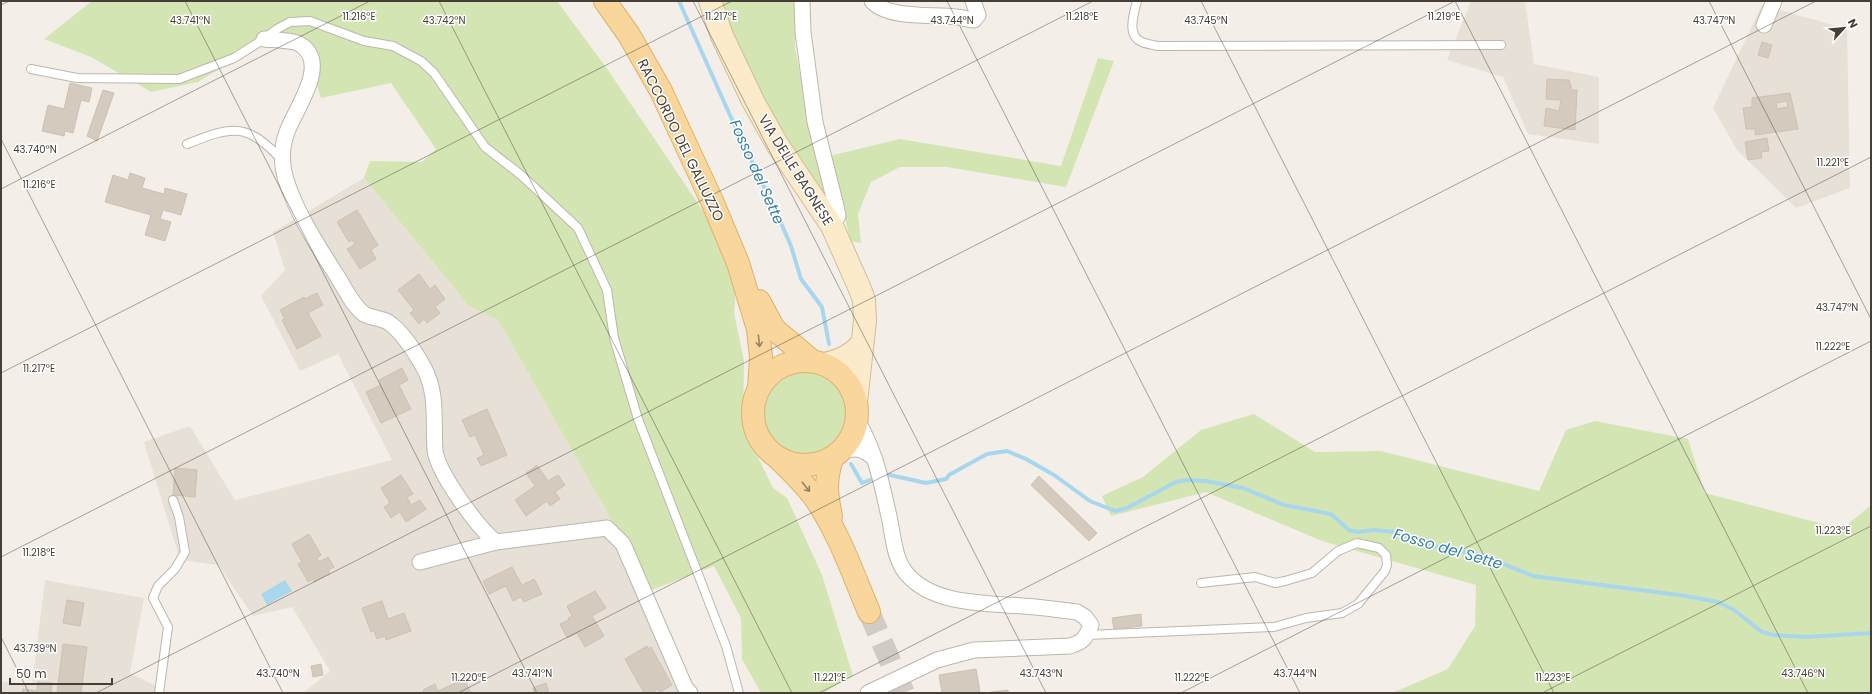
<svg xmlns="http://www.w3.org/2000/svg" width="1872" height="694" font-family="Poppins,sans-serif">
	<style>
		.residential { fill: #e7e0d6 }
		.green { fill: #d3e5b3 }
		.water { fill: #a8d6ec }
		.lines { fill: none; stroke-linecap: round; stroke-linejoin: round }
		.stream { stroke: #a8d6ec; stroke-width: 4 }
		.building { fill: #d4cabe; stroke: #cec1b2; fill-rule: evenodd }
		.primary-tunnel { stroke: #d0ccc5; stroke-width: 22; stroke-dasharray: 22 11; stroke-linecap: butt }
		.lane-casing { stroke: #beb6ab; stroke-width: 10 }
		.street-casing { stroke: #beb6ab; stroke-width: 17 }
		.secondary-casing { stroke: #d0bd9a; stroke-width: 24 }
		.primary-casing { stroke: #ddb26c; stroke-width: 24 }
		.lane { stroke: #fff; stroke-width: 8 }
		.street { stroke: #fff; stroke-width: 15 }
		.secondary { stroke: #fbebca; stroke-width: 22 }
		.primary { stroke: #f8d69c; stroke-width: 22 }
		.oneway { stroke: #968364 }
		.ticks { fill: none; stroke: #463f37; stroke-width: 1; stroke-opacity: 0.45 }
		.labels { text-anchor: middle; stroke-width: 3; stroke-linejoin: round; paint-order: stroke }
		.street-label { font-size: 14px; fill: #463f37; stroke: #fff }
		.water-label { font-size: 15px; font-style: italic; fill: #347ea4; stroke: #fff }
		.ticks-label { font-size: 10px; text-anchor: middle; fill: #463f37; stroke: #fff; stroke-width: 3; stroke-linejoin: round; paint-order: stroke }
	</style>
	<rect width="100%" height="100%" fill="#f3efe8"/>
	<g class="residential">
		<path d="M1471,1H1525L1534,64L1599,77V144L1528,134L1503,77L1447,60Z"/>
		<path d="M1762,5L1847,29L1850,188L1796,208L1737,150L1713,108Z"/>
		<path d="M364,178L469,306L498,320L603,505L649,591L692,693H303L330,671L292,607L253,616L218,565L180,560L144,442L190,426L235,500L392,460L338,354L300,371L261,296L285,270L273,232Z"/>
		<path d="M45,580L144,598L130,673L160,688V693H2L3,682L32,684Z"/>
	</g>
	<g class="green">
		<path d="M92,1H557L608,70L738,263L734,313L744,361L743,427L773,488L787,498L822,575L853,676L823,693H761L742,659L741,618L714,566L649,591L603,505L498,320L469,306L364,178L370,161L422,162L436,149L391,83L321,98L302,40L270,38L198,82L151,92L91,57L44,39Z"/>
		<path d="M719,1H795V48L816,152L833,155L900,139L1061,166L1098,58L1114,61L1066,187L947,167H900L871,182L858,214L861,243L850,241L845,218L820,199L745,63Z"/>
		<circle cx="805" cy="413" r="43"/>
		<path d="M1254,414L1315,452L1381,451L1539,491L1566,430L1595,421L1688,439L1705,493L1842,529L1871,505V693H1392L1448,669L1475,626L1476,585L1322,541L1206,492L1111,516L1102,496L1143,477L1201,430Z"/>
	</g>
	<path class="water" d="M285,580L292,591L267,605L261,594Z"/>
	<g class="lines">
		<g class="stream">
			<path d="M679,1L729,113L778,216L791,246L801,279L822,307L829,344"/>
			<path d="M851,464L862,483L875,478L890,475L926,483L946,479L949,475L987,454L1007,451L1026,459L1054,475L1090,501L1115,511L1127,508L1176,482L1187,480L1206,481L1243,488L1284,505L1331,514L1349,530L1358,532L1374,530L1394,532L1429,545L1484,556L1533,576L1686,596L1718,602L1734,610L1762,632L1774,635L1806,637L1871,633"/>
		</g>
	</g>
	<g class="building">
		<path d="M1762,42L1772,45L1768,58L1758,55Z"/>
		<path d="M1547,79L1569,80L1572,90H1577L1575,130L1544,126L1546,108L1559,111L1561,100L1546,99Z"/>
		<path d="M70,83L92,88L89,102L81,100L73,133L65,131L64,136L42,131L48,105L64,109Z"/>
		<path d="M103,90L114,93L97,141L87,136Z"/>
		<path d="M1790,93L1798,129L1755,135V129H1746L1743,108L1752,107V98ZM1787,101L1788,107L1777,109L1776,103Z"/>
		<path d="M1767,138L1769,151L1761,152L1762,158L1748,160L1745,142Z"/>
		<path d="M130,173L145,178L142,188L164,194L165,188L187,194L181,215L163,210L160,219L171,222L165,241L145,235L151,215L105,202L113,175L128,180Z"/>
		<path d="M357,210L378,245L371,250L376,259L360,269L347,249L355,244L352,240L349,242L337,222Z"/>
		<path d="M419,274L430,289L435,285L445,299L435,307L440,313L427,323L424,319L419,324L410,313L414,310L398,290Z"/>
		<path d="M317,293L323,305L308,313L321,336L297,349L282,320L285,319L280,310L304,297L305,299Z"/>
		<path d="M402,368L408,380L399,385L411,409L381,423L366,392L381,385L379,380Z"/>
		<path d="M487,409L507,455L481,466L477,458L484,455L475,435L470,437L462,420Z"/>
		<path d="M537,465L548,481L558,475L565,485L555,492L560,499L550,506L547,501L526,516L515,500L535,486L526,473Z"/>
		<path d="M175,468L197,470L195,497L173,495Z"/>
		<path d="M401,475L413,494L407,497L411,505L420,500L426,509L406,522L400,512L391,518L384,507L390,503L381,488Z"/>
		<path d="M1039,476L1097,533L1089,541L1031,485Z"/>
		<path d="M309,534L321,555L317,558L319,562L328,557L334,567L328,570L330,573L314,582L313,579L308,582L298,564L302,562L292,544Z"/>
		<path d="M512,567L522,585L534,579L542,594L524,602L521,597L513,601L506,586L489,594L483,581Z"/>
		<path d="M595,591L606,608L592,616L604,636L585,647L577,633L567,638L560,624L569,620L568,618L572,616L567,606Z"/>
		<path d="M67,600L84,603L80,626L63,623Z"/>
		<path d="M382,601L388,619L404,613L411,631L386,640L385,636L377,639L374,631L371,632L362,608Z"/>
		<path d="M1141,614L1142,626L1114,629L1112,618Z"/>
		<path d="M63,644L87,647L81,693H57Z"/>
		<path d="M647,646L649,649L651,647L672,685L660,692L658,689L652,693H644L625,659Z"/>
		<path d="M321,664L323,675L313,677L311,666Z"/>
		<path d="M976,669L980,692L942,693L939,675Z"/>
		<path d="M464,679L471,693H424L423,690L435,684L438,691Z"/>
		<path d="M38,682L52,683L51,693H22L23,689L37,691Z"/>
		<path d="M546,683L549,693H532H534L533,688Z"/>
		<path d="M1008,690V693H991V692Z"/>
	</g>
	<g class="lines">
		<path class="primary-tunnel" d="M869,612L904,693"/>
		<defs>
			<g id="lane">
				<path d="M1137,1C1134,13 1126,36 1142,42C1147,44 1153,45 1158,46L1501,45"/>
				<path d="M31,69L77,78L179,79L234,58L264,39L277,29L290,22L310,21L364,41L393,46L421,61L434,73L485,147L521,175L578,228L607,290L614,338L638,419L726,646L739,693"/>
				<path d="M187,144C232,126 246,122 281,159"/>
				<path d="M1087,635L1274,627L1306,618L1342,613L1358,604L1385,571L1387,565L1386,555L1379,548L1357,543L1338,551L1312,573L1285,581L1275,583L1255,577L1201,583"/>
				<path d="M159,693L168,627L153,598L158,586L175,569L185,552L179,517L173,500"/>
			</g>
			<g id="street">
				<path d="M802,1L803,32L815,122L836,206L838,216L832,226"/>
				<path d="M872,1C887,19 934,14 956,17C963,17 967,20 974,20L978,15L973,1"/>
				<path d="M1764,25L1774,1"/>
				<path d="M264,39C273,40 295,40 301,45C330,64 295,109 287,132C281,148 281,164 286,180C297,214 318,246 337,276C345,288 352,305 364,314C371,318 381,318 388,322C403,332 415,352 424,368C438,394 433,422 435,450C437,472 478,528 496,542L607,528L623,544L685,687L690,693"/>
				<path d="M857,420C876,452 882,485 890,521C893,537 895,560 906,573C932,605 985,603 1023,606C1041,607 1059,610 1077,612L1085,617L1091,625C1086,638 1083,642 1070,646L974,650L937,660L868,693"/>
				<path d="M841,451C856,447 863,448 875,459"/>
				<path d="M420,562L496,542"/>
			</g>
			<g id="secondary">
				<path d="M710,1L722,36L753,101L777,144L832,226L860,289L864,300L865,321L856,402"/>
				<path d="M825,364C841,360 851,356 862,343"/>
			</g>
			<g id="primary">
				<path d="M605,1L629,35L661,91L712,201L738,263L758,329L761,357L759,388"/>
				<path d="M759,301L774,329L812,361"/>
				<circle cx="805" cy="413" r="52"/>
				<path d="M780,460C792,472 805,484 815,498C839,533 853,574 869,612"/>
				<path d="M831,516C826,492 825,482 832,458"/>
			</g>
		</defs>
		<use href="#lane" class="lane-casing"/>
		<use href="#street" class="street-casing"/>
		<use href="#secondary" class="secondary-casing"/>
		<use href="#primary" class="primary-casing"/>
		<use href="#lane" class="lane"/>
		<use href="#street" class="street"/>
		<use href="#secondary" class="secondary"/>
		<use href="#primary" class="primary"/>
	</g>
	<defs><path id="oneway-shaft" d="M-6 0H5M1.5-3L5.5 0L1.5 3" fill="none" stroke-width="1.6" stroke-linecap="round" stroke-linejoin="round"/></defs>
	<g class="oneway">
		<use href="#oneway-shaft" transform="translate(759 341) rotate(84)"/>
		<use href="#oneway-shaft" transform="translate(806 487) rotate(51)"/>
	</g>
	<path class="ticks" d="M185,1L537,693M439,1L792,693M693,1L1046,693M947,1L1300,693M1201,1L1554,693M1455,1L1808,693M1709,1L1871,319M1,5L9,1M1,139L283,693M1,189L370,1M1,373L732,1M1,557L1093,1M1,637L29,693M96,693L1455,1M458,693L1816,1M819,693L1871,157M1181,693L1871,341M1542,693L1871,526"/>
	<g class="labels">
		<g class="street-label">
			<text transform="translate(681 140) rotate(64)" y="5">RACCORDO DEL GALLUZZO</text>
			<text transform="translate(796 170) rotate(58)" y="5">VIA DELLE BAGNESE</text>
		</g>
		<g class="water-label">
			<text transform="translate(757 172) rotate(66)" y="5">Fosso del Sette</text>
			<text transform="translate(1448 549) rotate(16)" y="5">Fosso del Sette</text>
		</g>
	</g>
	<g class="ticks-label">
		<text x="359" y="20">11.216°E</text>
		<text x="721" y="20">11.217°E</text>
		<text x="1082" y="20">11.218°E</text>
		<text x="1444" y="20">11.219°E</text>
		<text x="190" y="24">43.741°N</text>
		<text x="444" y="24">43.742°N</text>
		<text x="952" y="24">43.744°N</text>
		<text x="1206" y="24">43.745°N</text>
		<text x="1714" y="24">43.747°N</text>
		<text x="35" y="153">43.740°N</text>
		<text x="1833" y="166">11.221°E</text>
		<text x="39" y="188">11.216°E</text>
		<text x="1837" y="311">43.747°N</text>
		<text x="1833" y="350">11.222°E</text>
		<text x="39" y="372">11.217°E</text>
		<text x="1833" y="534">11.223°E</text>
		<text x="39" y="556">11.218°E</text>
		<text x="35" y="652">43.739°N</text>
		<text x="278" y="677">43.740°N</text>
		<text x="532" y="677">43.741°N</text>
		<text x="1041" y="677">43.743°N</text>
		<text x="1295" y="677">43.744°N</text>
		<text x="1803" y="677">43.746°N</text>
		<text x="469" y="681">11.220°E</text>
		<text x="830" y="681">11.221°E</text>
		<text x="1192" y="681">11.222°E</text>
		<text x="1553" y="681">11.223°E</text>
	</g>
	<rect width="1872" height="694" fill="none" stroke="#463f37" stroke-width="4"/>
	<g transform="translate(1844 28) rotate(63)" stroke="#ffffff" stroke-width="3" paint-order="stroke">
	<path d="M0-3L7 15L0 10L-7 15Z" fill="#463f37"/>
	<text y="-6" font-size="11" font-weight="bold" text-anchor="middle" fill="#463f37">N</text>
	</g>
	<path d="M10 678v6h102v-6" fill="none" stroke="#463f37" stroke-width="2"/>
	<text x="16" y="678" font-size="12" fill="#463f37" stroke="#ffffff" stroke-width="3" paint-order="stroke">50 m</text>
</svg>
